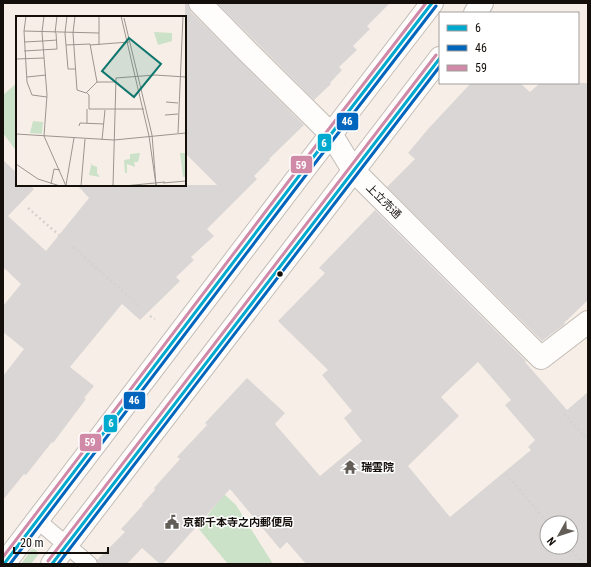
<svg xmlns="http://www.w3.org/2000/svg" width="591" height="567" font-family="'Roboto Condensed','Noto Sans JP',sans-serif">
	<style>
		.green { fill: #cbe1c8 }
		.building { fill: #dad6d5; fill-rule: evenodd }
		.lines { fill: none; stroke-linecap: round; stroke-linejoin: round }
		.service-casing { stroke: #c2bcb6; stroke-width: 18 }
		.minor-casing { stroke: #c2bcb6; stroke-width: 24 }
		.primary-casing { stroke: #c2bcb6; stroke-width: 24 }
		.path { stroke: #d4d2cf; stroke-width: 2.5; stroke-dasharray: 2 3; stroke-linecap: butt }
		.service { stroke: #fefdfb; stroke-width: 16 }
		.minor { stroke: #fefdfb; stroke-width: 22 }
		.primary { stroke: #fefdfb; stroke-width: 22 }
		.bus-1-casing { stroke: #fff; stroke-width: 6 }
		.bus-2-casing { stroke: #fff; stroke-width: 6 }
		.bus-3-casing { stroke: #fff; stroke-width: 6 }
		.bus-1 { stroke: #00a9ce; stroke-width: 3 }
		.bus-2 { stroke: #0065bd; stroke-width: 3 }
		.bus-3 { stroke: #d089a7; stroke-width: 3 }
		.bus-dot { fill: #140f0b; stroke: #fff; stroke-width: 1.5 }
		.labels { text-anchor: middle; stroke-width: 3; stroke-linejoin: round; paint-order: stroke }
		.street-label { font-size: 11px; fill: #140f0b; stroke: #fff }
		.poi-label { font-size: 11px; font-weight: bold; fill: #140f0b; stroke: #fff; text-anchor: start }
		.inset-road { fill: none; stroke: #9c958f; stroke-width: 1 }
		.view { fill: #0f766e; fill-opacity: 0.15; stroke: #0f766e; stroke-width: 2 }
		.inset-edge { fill: none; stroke: #140f0b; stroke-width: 2 }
		.line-badge { stroke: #fff; stroke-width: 1.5 }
		.badge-label { font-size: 11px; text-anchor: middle; font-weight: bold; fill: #fff }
	</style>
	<rect width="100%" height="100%" fill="#f7efe7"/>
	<g class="green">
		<path d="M17,83V152L3,133V95Z"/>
		<path d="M224,494L236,505L273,564H228L198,528Z"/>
		<path d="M34,549L37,551L38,555L31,564H21L31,550Z"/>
	</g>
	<g class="building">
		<path d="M185,3H188V6L191,12L304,125L269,159L270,160L254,176L257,179L207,229L214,236L191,257L194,260L176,277L180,281L140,320L122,304L70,367L94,386L84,398L86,399L53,443L52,442L26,475L24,474L3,500V376L24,349L3,332V306L21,284L3,267V160L17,173V185H29L34,189L8,216L46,251L89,198L77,185H217L185,153Z"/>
		<path d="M217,3H390L367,26L370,29L353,46L357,50L339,67L342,70L330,83L331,84L314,100Z"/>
		<path d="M471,83H520L530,92L540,83H588V300L564,323L565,324L542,341L387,187L415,159L408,153L428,129Z"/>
		<path d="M375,210L526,361L525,362L567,410L588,392V564H306L287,542L280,549L230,489L163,564H160L142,548L127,564H98L97,560L125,532L121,529L143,505L142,504L155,490L154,488L180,459L177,457L207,425L205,423L247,378L285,413L275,424L320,476L362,441L344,418L352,411L322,375L328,370L278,321L325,273L319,268ZM478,362L511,400L505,405L535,440L528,447L531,450L450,517L408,466L459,416L441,397ZM547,523H571V547H547Z"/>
	</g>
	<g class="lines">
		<defs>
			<path id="service" d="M37,520L89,564"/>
			<path id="minor" d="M200,3L245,49L331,134L353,170L541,358L588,322"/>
			<g id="primary">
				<path d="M475,13L482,3"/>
				<path d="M4,564L305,168L432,3"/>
				<path d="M52,564L440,58"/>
			</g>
		</defs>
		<use href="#service" class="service-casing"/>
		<use href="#minor" class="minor-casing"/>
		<use href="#primary" class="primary-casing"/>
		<g class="path">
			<path d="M28,208L59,235"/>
			<path d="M73,247L138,305"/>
			<path d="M150,316L155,319"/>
			<path d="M564,414L588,440"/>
			<path d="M506,474L548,523"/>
			<path d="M569,547L584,564"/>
			<path d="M408,563V564"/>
		</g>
		<use href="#service" class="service"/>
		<use href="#minor" class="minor"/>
		<use href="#primary" class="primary"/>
		<defs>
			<g id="bus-1">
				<path d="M4,564L305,168L432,3"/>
				<path d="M52,564L440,58"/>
			</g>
			<g id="bus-2">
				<path d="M10,564L309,171L436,6"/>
				<path d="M58,564L440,66"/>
			</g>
			<g id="bus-3">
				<path d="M3,557L301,165L426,3"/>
				<path d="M48,561L436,55"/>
			</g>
		</defs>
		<use href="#bus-1" class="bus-1-casing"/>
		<use href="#bus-2" class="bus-2-casing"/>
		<use href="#bus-3" class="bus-3-casing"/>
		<use href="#bus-1" class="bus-1"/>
		<use href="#bus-2" class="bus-2"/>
		<use href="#bus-3" class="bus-3"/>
	</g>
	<defs>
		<symbol id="temple-bare" viewBox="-9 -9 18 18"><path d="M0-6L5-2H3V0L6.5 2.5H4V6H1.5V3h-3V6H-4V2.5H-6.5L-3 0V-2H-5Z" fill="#635d58" stroke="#fff" stroke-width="2.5" paint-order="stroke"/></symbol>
		<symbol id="civic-bare" viewBox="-9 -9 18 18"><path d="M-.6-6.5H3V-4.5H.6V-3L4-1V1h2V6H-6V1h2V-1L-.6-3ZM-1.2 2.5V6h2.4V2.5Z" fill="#635d58" stroke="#fff" stroke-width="2.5" paint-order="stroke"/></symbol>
	</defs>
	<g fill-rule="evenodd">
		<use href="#temple-bare" x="340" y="457" width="20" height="20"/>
		<use href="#civic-bare" x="162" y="512" width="20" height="20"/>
	</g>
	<circle class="bus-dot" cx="280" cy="274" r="3.5"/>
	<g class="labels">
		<g class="street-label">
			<text transform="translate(384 201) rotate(45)" y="4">上立売通</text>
		</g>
		<g class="poi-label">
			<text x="361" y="471">瑞雲院</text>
			<text x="183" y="526">京都千本寺之内郵便局</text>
		</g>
	</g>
	<g transform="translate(16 16)">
		<rect width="170" height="170" fill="#f7efe7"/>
		<path d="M138,16L156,17V25L142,29ZM17,105L27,106L26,118L14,117ZM124,137L122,146H118L119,151L111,148V157H109L108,144L114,143V138ZM164,137H170V161H167ZM76,146V149L81,151V157L84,161L73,159Z" fill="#cbe1c8"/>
		<path class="inset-road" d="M10,0L8,15L11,66L16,79L31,81M28,0L26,16L31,79L28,120L50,170M51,0L49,17L52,53H59M83,0V29M105,0L133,120L140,169M108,2L136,119L140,169M8,15L83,17M39,17L41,0M57,17L61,74L70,77L81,66H100M57,17L59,0M27,25L41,24M8,26L27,25M50,29L74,28L81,66M74,29L113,26M8,35L41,33L40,17M0,43L28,42M11,61L30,59M70,76L73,79V93H128M150,86L162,87M149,99L162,98M71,107V93M63,110L64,107L88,108M162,117L167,0M0,118L98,124L170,117M86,124L89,94M0,148L22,163L44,170M147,167L170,165M35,168L38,153L44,154M50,169L58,122M65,170L69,123M97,170L100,62L139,59L170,61M108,170L149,166"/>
		<path class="view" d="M113,22L145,48L118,81L86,55Z"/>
		<rect width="170" height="170" class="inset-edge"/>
	</g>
	<g class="line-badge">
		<rect x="336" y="112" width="23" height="19" rx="4" fill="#0065bd"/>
		<rect x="317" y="133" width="15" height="19" rx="4" fill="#00a9ce"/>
		<rect x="290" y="155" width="23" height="19" rx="4" fill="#d089a7"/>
		<rect x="123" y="391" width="23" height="19" rx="4" fill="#0065bd"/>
		<rect x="103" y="414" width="15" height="19" rx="4" fill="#00a9ce"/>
		<rect x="79" y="433" width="23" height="19" rx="4" fill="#d089a7"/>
	</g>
	<g class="badge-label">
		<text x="347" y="125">46</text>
		<text x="324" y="147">6</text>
		<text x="301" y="169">59</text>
		<text x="134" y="404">46</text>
		<text x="111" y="427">6</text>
		<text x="90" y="446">59</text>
	</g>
	<rect width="591" height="567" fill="none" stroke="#140f0b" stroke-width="8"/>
	<rect x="439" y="12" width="140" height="72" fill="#ffffff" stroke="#a19f9d"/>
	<rect x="447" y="25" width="20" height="6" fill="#00a9ce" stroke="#a19f9d"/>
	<text x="475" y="32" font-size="12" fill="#140f0b">6</text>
	<rect x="447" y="45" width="20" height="6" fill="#0065bd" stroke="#a19f9d"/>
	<text x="475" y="52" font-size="12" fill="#140f0b">46</text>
	<rect x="447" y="65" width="20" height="6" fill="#d089a7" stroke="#a19f9d"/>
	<text x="475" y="72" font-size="12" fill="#140f0b">59</text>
	<g transform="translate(559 535) rotate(231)"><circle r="19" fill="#ffffff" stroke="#a19f9d"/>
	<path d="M0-3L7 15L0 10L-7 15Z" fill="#635d58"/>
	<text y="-6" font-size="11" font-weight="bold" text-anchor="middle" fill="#140f0b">N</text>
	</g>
	<path d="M14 547v6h94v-6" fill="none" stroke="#140f0b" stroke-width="2"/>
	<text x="20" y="547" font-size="12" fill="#140f0b" stroke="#ffffff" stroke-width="3" paint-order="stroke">20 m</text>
</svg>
